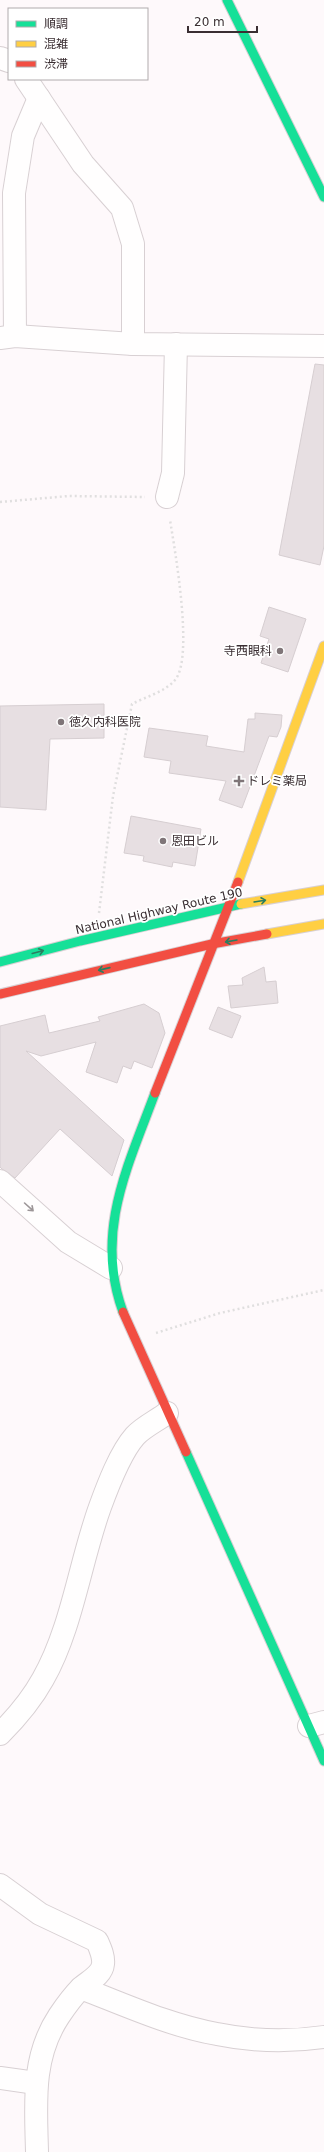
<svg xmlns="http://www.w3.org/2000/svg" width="324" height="2152" font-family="'DejaVu Sans','Noto Sans JP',sans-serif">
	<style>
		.building { fill: #e7dfe2; stroke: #d6ced1 }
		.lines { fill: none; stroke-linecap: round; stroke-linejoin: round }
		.street-casing { stroke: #d8d0d3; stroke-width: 24 }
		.fast-casing { stroke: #d8d0d3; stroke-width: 11 }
		.slow-casing { stroke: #d8d0d3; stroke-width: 11 }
		.jam-casing { stroke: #d8d0d3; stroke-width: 11 }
		.path { stroke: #e0dfdf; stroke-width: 2.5; stroke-dasharray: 2 3; stroke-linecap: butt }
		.street { stroke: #fffefe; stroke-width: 22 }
		.fast { stroke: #16e098; stroke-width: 9 }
		.slow { stroke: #ffcf43; stroke-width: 9 }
		.jam { stroke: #f24e42; stroke-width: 9 }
		.oneway { stroke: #2a7e60 }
		.oneway2 { stroke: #9c9698 }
		.poi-dot { fill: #7f7578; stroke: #fff; stroke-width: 1.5 }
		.labels { text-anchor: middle; stroke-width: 3.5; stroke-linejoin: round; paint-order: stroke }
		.poi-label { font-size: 12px; fill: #3a2e32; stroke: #fff; text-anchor: start }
		.street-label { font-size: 12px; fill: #3a2e32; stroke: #fff }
	</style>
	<rect width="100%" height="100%" fill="#fef9fb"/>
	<g class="building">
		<path d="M315,364L324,365V546L320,565L279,555Z"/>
		<path d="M269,607L306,619L288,672L261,663L269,639L260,636Z"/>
		<path d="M104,704V738L50,739L46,810L0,807V706Z"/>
		<path d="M255,713L282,715L281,727L277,737L269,736L242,808L219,800L226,781L169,773L171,761L144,757L149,728L208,736L206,746L244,752L248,719H255Z"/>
		<path d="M131,816L201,829L195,866L173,862L172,867L143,861L144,856L124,853Z"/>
		<path d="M264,967L266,982L276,981L278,1003L231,1008L228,986L243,985L242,978Z"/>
		<path d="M144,1004L159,1013L165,1033L152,1068L134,1061L131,1069L123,1066L117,1083L86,1072L96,1042L41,1056L26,1051L124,1140L112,1176L60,1129L15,1178L2,1169L0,1167V1026L45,1015L49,1033L100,1021L98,1017Z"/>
		<path d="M218,1007L241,1016L232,1038L209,1029Z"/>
	</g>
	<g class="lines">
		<defs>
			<g id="street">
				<path d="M0,58L9,61"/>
				<path d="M26,79L83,164L122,208L133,244V344"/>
				<path d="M15,336L14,193L23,136L39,98"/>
				<path d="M0,338L15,336L133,344L324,346"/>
				<path d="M167,497L173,473L176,344"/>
				<path d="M0,1181L68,1242L111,1268"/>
				<path d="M309,1726L324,1722"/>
				<path d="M0,1734C15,1719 32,1699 43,1679C72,1628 80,1562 100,1507C108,1485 120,1453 135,1436C143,1427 158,1420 167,1413"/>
				<path d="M0,1885L40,1914L97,1941C100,1948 104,1956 103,1964C102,1975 89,1981 81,1988C73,1996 65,2007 59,2016C31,2058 36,2105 37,2152"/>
				<path d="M81,1988C125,2005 171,2026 217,2034C251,2041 290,2042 324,2037"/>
				<path d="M0,2078L36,2083"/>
			</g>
			<g id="fast">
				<path d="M227,0L324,197"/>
				<path d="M0,962L80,941L241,904"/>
				<path d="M123,1312C94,1233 128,1166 155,1093"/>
				<path d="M186,1452L324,1761"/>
			</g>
			<g id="slow">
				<path d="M238,882L324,646"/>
				<path d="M241,904L324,890"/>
				<path d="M267,934L324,924"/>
			</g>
			<g id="jam">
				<path d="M0,994L212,944L267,934"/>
				<path d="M155,1093L238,882"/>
				<path d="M123,1312L186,1452"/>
			</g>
		</defs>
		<use href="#street" class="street-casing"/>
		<use href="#fast" class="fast-casing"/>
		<use href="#slow" class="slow-casing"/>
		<use href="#jam" class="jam-casing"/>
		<g class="path">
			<path d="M0,502L69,496L145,497"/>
			<path d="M99,913L113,796L132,704C145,697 165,692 175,680C194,658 175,551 170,520"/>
			<path d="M156,1333L220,1313L324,1290"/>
		</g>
		<use href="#street" class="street"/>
		<use href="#fast" class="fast"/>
		<use href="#slow" class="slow"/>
		<use href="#jam" class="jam"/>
	</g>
	<defs><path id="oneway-shaft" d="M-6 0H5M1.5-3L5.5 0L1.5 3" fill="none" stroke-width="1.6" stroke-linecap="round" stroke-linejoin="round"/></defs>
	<g class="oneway">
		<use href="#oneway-shaft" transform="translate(260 901) rotate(-9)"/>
		<use href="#oneway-shaft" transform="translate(231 941) rotate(170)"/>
		<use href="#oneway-shaft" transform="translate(38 952) rotate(-15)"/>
		<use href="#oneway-shaft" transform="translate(104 969) rotate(167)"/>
	</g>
	<use class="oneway2" href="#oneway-shaft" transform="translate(29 1207) rotate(42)"/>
	<g class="poi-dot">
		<circle cx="280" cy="651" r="4"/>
		<circle cx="61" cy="722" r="4"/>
		<path d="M237 775h4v4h4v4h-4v4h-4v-4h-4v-4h4z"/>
		<circle cx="163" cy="841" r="4"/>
	</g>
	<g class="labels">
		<g class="poi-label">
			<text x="272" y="655" text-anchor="end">寺西眼科</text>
			<text x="69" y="726">徳久内科医院</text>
			<text x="247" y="785">ドレミ薬局</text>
			<text x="171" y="845">恩田ビル</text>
		</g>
		<g class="street-label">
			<text transform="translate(159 911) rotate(-13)" y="4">National Highway Route 190</text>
		</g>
	</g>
	<rect x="8" y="8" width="140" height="72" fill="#ffffff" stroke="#b0abad"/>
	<rect x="16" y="21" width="20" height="6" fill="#16e098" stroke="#b0abad"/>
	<text x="44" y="28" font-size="12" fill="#3a2e32">順調</text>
	<rect x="16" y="41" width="20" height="6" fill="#ffcf43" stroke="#b0abad"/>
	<text x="44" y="48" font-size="12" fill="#3a2e32">混雑</text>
	<rect x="16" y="61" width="20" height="6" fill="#f24e42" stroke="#b0abad"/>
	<text x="44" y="68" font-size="12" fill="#3a2e32">渋滞</text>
	<path d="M188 26v6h69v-6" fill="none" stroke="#3a2e32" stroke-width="2"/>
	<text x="194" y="26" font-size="12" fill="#3a2e32" stroke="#ffffff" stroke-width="3" paint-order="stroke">20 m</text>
</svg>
